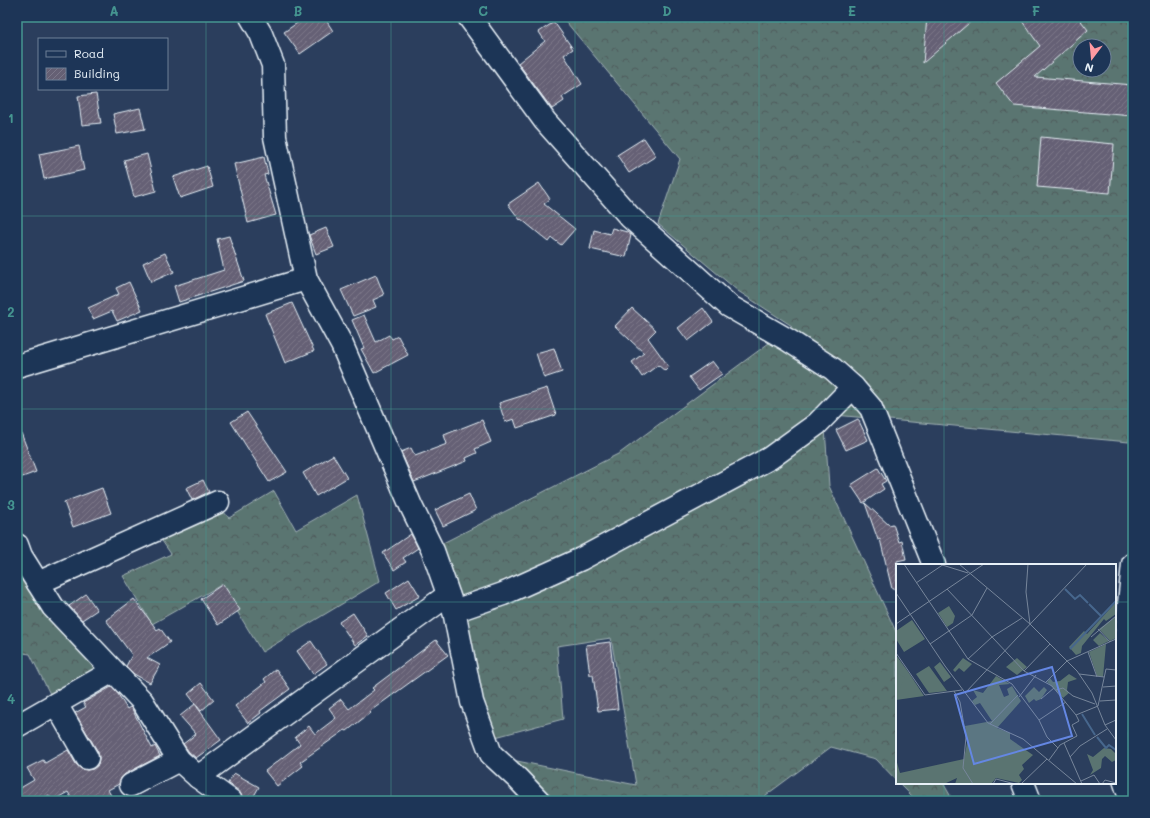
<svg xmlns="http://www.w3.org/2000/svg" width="1150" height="818" font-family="Mali,sans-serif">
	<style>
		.forest { fill: url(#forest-crowns); stroke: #a1b2b4; fill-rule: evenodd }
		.building { fill: url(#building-hatch); stroke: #e8f1f8 }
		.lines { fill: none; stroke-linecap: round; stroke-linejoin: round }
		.minor-casing { stroke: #e8f1f8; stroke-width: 25 }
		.minor { stroke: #1d3557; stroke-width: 22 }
		.grid { fill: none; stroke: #459590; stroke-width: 1; stroke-opacity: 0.55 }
		.inset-river { fill: none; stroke: #47678d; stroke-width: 2 }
		.inset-road { fill: none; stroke: #77869b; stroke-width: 1 }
		.view { fill: #6487e3; fill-opacity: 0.15; stroke: #6487e3; stroke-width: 2 }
		.inset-edge { fill: none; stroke: #e8f1f8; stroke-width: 2 }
		.neatline { fill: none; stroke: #459590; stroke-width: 1.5 }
		.grid-label { font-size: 13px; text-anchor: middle; font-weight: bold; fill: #459590 }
	</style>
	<defs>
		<pattern id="forest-crowns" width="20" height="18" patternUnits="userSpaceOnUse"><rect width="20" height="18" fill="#5a7471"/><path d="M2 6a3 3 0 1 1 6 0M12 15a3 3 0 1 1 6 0" fill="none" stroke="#4f5c5c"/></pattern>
		<pattern id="building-hatch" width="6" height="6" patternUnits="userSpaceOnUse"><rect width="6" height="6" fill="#656074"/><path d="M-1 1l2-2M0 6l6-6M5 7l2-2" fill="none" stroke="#7b7789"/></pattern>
	</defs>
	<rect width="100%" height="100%" fill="#2b3e5d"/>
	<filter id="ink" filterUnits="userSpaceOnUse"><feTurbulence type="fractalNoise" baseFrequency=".025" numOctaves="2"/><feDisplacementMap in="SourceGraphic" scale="8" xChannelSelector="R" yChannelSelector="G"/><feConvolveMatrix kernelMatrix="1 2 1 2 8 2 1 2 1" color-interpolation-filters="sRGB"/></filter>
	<g filter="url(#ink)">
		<g class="forest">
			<path d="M562,17H1133V405L1129,442L824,414L829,486L897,634V781L876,759L831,747L758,801H551L512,760L636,785L611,638L557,646L563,719L488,739L441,544L620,453L792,326L738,291L658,224L680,159ZM1080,46H1104V70H1080Z"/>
			<path d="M274,491L296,530L357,495L380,581L262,652L221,585L152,624L123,576L171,554L156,532L216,503L229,518Z"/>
			<path d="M17,558L103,671L53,700L30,654L17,652Z"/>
			<path d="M899,783H943L950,795L946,801H917Z"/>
		</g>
		<g class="building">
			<path d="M306,17H324L333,31L300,54L284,32Z"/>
			<path d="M927,17H976L923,63Z"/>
			<path d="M1019,17H1078L1088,30L1035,77L1133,85V116L1014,106L996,83L1040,46Z"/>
			<path d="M554,22L573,49L564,55L582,84L562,97L564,101L552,109L518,63L545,41L539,32Z"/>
			<path d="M96,94L101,123L82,125L78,96Z"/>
			<path d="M140,108L145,129L117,134L113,114Z"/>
			<path d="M1041,137L1114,144L1110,193L1037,187Z"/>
			<path d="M644,138L656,156L629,173L617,155Z"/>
			<path d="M79,146L84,170L44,179L39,154Z"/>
			<path d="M147,154L156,191L134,197L124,160Z"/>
			<path d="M264,157L268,174L264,175L276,215L248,223L234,164Z"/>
			<path d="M207,166L213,187L180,198L173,177Z"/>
			<path d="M539,183L550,199L544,204L575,229L561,245L552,238L549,242L521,219L520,220L508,204Z"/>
			<path d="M326,228L334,247L316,254L309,235Z"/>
			<path d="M612,228L627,232L631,235L626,257L590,249L594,230L610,234Z"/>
			<path d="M229,236L244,281L179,302L174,286L224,270L217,239Z"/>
			<path d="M165,253L174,272L151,282L143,263Z"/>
			<path d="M376,275L384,295L373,300L376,307L353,316L341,290Z"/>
			<path d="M129,282L142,310L117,321L112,311L93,319L88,308L119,294L116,288Z"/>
			<path d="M292,303L314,351L285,363L265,314Z"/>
			<path d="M632,308L656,330L648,338L669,367L665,371L658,365L642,377L632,362L644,353L615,326Z"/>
			<path d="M703,308L713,322L688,341L678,328Z"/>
			<path d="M364,315L376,342L389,335L392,339L398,336L408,355L374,373L361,349L364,348L352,320Z"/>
			<path d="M554,348L562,372L544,378L536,353Z"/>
			<path d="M712,361L722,374L699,390L689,377Z"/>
			<path d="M547,388L556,415L517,428L514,419L505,422L499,403Z"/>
			<path d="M247,412L287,472L269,482L231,422Z"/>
			<path d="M858,419L868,440L846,450L836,430Z"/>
			<path d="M482,420L491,442L475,449L477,453L466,458L467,461L414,482L401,452L411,448L415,456L447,444L444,435Z"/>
			<path d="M18,425L36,472L17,479V426Z"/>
			<path d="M333,455L347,478L316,496L303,473Z"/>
			<path d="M878,468L886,481L881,484L884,489L863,503L851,485Z"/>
			<path d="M203,480L209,492L192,500L186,488Z"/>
			<path d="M102,488L111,513L73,527L64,502Z"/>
			<path d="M469,494L476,510L443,526L435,510Z"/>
			<path d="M865,503L889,525L893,524L899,542L902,541L906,559L897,561V589H892L880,539L878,540Z"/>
			<path d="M411,534L418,548L403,558L406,562L394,570L383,553Z"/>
			<path d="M409,578L420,596L396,610L386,593Z"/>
			<path d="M223,584L240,610L218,625L201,599Z"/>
			<path d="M86,594L97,610L82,620L69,606Z"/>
			<path d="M134,599L157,630L160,628L170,642L147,658L160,665L150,683L134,674L126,666L132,655L106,620Z"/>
			<path d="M353,613L368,636L355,645L339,622Z"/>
			<path d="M436,640L448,655L369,712L370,713L347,731L345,730L300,762L303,766L277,786L265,771L300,744L295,737L309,726L315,734L336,718L329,708L341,699L349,709L374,690L372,688Z"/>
			<path d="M311,641L327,664L313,674L297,651Z"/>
			<path d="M610,642L618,709L598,711L593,675H590L586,645Z"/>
			<path d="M276,669L290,689L260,711L261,713L248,723L235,706L266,682L264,679Z"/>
			<path d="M201,683L214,700L201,711L188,694Z"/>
			<path d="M111,687L118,694L127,709L130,707L132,709L152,748L155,746L160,756L125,774L121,778L119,784L108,790L114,801H73L68,792L52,801L49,795L39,801H17V790L34,780L27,768L43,760L45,763L68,750L76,764L81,769L87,770L93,769L98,765L99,758L98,752L75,713L86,707L83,703Z"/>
			<path d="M195,704L221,740L196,758L189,752L183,744L196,734L180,716Z"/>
			<path d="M234,773L259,787L251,801L243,800L242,796L239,791L228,783Z"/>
		</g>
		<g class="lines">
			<defs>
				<g id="minor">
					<path d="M251,17L261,34L273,65L275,137L306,279L342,345L411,506L433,551L454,611L472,702L491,754L518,779L539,801"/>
					<path d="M469,17L545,121L630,217L729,306L788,340L833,369L853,387L871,408L934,565"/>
					<path d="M17,366L306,279"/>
					<path d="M17,545L21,556L53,607L142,701L179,760L198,777L231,801"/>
					<path d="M38,583L218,502"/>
					<path d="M454,611L503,594L581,559L770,458L817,424L853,387"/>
					<path d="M56,704L87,758"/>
					<path d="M17,726L113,671"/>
					<path d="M198,777L448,595"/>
					<path d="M1023,783L1030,801"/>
					<path d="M131,785L179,760"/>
					<path d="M1132,801C1110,755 1118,702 1124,653C1127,623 1130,594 1133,564"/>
				</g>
			</defs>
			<use href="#minor" class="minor-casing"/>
			<use href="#minor" class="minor"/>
		</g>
	</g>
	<path class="grid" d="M206,17V801M391,17V801M575,17V801M759,17V801M944,17V565M17,216H1133M17,409H1133M17,602H897M1115,602H1133M944,783V801"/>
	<g transform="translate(896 564)">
		<rect width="220" height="220" fill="#2b3e5d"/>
		<path d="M220,38V50L210,57L208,55L186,82L185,89L180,91L173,83L188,67L191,70Z" fill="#5a7471"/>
		<path d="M53,42L59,52L57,59L51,63L42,49ZM0,91L13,109L28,132L0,136ZM67,94L76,100L68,108L63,104L59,108L57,106ZM121,94L131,103L121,111L110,103ZM173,110L181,115L172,118L171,126L173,129L167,134L151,118L154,114L157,118L164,117ZM100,112L114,120L103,121L108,133L113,131L111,125L116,122L125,137L101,164L114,169V175L137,191L126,201L128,205L123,211L126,216L123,219L100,214L95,220H59L61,214L48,220H1L0,195L4,209L68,195L71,179L69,162L96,157L84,139L79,141L76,137L81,133L77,126L87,129ZM138,123L143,128L148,123L151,126L145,135L140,137L138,135L133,139L129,132ZM208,184L215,185L220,190V196L216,198L209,192L206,195L205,204L194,211L197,206L191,190L197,193Z" fill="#5a7471"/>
		<path d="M220,52V74L214,77L203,65ZM204,69L213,77L203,82L197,76ZM210,80L207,113L201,112L193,88Z" fill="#5a7471"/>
		<path d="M16,56L29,75L8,88L0,75V67ZM44,98L55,113L48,118L38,103ZM33,102L51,127L33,129L20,110ZM0,109L9,113L0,133Z" fill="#5a7471"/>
		<path class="inset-river" d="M169,25L179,35L184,31L192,39M193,40L205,52M174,85L220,37M186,150L199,171M201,173L210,184L213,181L220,186"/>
		<path class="inset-road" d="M8,0L72,95L116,120L143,156L151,173L162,184M43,0L72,9M63,0L134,60L181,107L196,129L209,161L220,176M132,0L130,28L134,60M20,19L48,0M51,25L128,107L156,122L180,151L183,157L176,161L181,172L164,181L153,196M0,29L49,102L92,159L127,175L181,220M0,60L88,0M202,65L214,78M195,73L220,52M34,80L76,51L91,24M192,88L201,113M0,89L29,131L66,126M72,95L96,73L126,54M128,107L154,80M183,110L208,113M150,118L171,97L220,75M207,123L220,122M160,126L167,124L177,132L199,140M58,127L64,138L70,173L67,204L77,220M69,129L191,0M123,133L140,111M145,135L158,124M204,137L220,136M180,151L202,142L210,105L220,106M143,156L170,138M94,160L122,131M209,161L220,156M168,179L186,220M174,193L184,182L211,165M185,217L198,211L204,220M97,220L100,215L119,220M125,220L151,195M206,220L209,216L220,219"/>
		<path class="view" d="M156,103L176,172L78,200L59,131Z"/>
		<rect width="220" height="220" class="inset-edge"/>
	</g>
	<rect width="1150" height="818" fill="none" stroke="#1d3557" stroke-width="44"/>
	<rect x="38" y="38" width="130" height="52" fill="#1d3557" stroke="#6e8097"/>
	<rect x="46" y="51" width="20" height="6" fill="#1d3557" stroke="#6e8097"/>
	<text x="74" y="58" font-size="12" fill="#e8f1f8">Road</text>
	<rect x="46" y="68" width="20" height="12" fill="url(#building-hatch)" stroke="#6e8097"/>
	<text x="74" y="78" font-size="12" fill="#e8f1f8">Building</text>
	<g transform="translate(1092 58) rotate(196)"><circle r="19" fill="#1d3557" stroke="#6e8097"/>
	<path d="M0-3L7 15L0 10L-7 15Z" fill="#ff9aa2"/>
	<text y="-6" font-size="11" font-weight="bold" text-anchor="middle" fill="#e8f1f8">N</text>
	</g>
	<rect x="22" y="22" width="1106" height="774" class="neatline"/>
	<g class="grid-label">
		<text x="114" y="16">A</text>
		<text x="298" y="16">B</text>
		<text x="483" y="16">C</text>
		<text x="667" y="16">D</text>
		<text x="852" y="16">E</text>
		<text x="1036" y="16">F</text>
		<text x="11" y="123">1</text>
		<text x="11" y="317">2</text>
		<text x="11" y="510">3</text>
		<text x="11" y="704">4</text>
	</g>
</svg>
